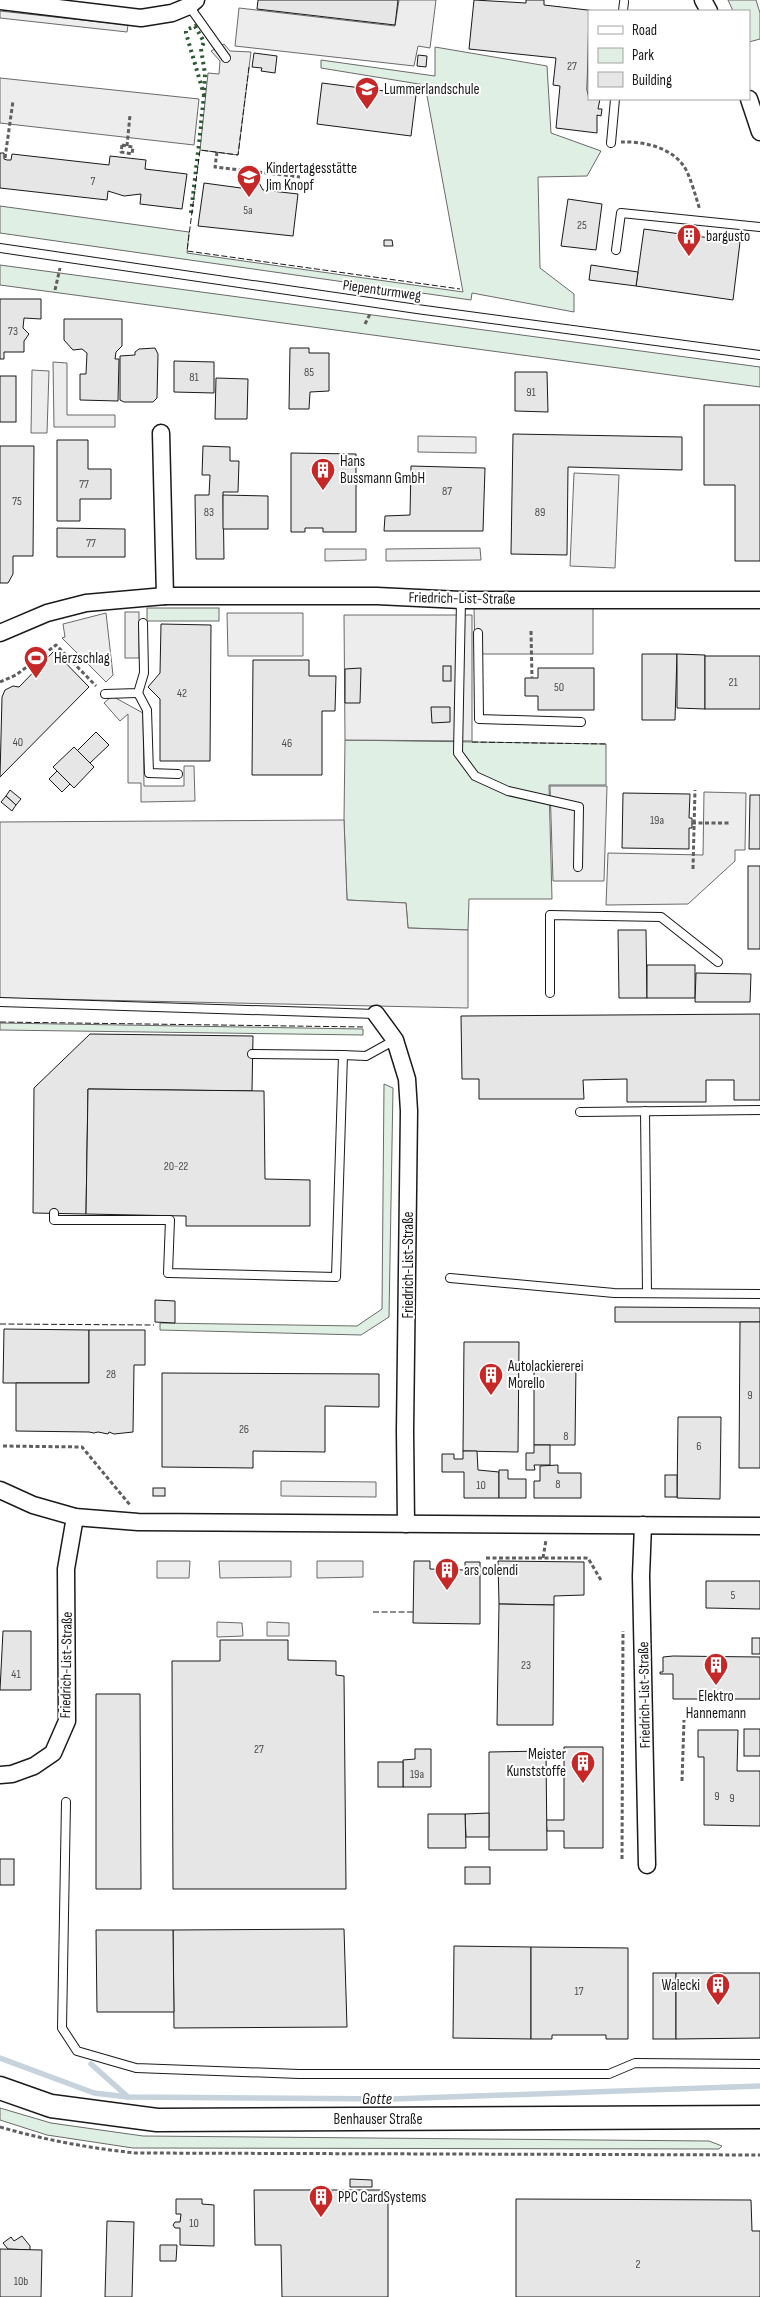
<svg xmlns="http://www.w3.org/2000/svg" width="760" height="2297" font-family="'Sofia Sans Condensed',sans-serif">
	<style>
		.green { fill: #e0efe3; stroke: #6a6a6a }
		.parking { fill: #ededed; stroke: #6a6a6a }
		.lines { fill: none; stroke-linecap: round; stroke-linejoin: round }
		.stream { stroke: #c6d2dc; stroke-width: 5.5 }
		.building { fill: #e6e6e6; stroke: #1a1a1a }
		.lane-casing { stroke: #1a1a1a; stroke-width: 10 }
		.street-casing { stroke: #1a1a1a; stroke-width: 19 }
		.secondary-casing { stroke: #1a1a1a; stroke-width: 25 }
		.path { stroke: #5f5f5f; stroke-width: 3; stroke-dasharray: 4 2.5; stroke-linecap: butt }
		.lane { stroke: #fff; stroke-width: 8 }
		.street { stroke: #fff; stroke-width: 16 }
		.secondary { stroke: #fff; stroke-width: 22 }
		.hedge { stroke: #2b5a34; stroke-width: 4; stroke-dasharray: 2.5 4; stroke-linecap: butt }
		.fence { stroke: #1a1a1a; stroke-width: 1; stroke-dasharray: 6 2.5; stroke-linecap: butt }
		.labels { text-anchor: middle; stroke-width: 4; stroke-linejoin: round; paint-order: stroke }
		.number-label { font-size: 12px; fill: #4d4d4d }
		.poi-label { font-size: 15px; fill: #1a1a1a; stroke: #fff; text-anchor: start }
		.street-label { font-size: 15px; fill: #1a1a1a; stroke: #fff }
		.water-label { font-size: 16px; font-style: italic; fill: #1a1a1a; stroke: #fff }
	</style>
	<rect width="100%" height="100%" fill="#fff"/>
	<g class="green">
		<path d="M728,0H756L760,13V39L749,42V11H733Z"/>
		<path d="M435,47L547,66L551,133L601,151L587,176L538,177L540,268L574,294V312L472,293L471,300L0,233V206L189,232L187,253L463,292L425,85L321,68V60L435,76Z"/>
		<path d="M0,265L760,367V387L0,285Z"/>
		<rect x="147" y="608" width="72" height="13"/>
		<path d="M345,740L606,744V785H549L552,899H469L468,930L408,928L406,903L347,900L344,820Z"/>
		<path d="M0,1023L363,1029V1035L0,1030Z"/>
		<path d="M384,1084L393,1088L389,1317L361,1335L160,1330V1323L357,1326L382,1309Z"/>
		<path d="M0,2108L51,2123L143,2136L709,2141L722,2146L719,2149L133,2148L47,2135L0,2120Z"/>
	</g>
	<g class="parking">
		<path d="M399,0H436L430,48L418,46L414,66L235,46L239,8L395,26Z"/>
		<path d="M0,11L128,25L127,32L0,18Z"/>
		<path d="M224,44L230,51L251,52L238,155L200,150L208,73L219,74L220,61L211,51Z"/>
		<path d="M0,78L199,99L194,145L0,123Z"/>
		<path d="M53,362L67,363V415H115V427H54Z"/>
		<path d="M32,370L49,371L47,433H31Z"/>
		<path d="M418,436L476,437V453L418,452Z"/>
		<path d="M574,473L619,475L615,568L570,566Z"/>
		<path d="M480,548L481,560L386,561V549Z"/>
		<path d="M325,549H366V560L325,561Z"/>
		<path d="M474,607H593V654H475Z"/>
		<rect x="125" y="612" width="14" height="46"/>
		<path d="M106,613L113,675L106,682L62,638L65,637L63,624Z"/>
		<path d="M227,613H303V656H228Z"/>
		<path d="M344,615H472V741L345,740Z"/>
		<path d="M112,696L143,713L144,786H184V766H194L195,801L141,802V783H128V714L120,721L104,703Z"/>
		<path d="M550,786H607L604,881H553Z"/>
		<path d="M704,792L746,793L745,850H735V861L688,904L606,905L608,853L703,855Z"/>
		<path d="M344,820L347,900L406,903L408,928L468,930V1008L0,998V822Z"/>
		<path d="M281,1481L376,1482V1497L281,1496Z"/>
		<path d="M157,1561H190L189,1578H157Z"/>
		<path d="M219,1561H291V1577L220,1578Z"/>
		<path d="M317,1561H363V1577L317,1578Z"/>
		<path d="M217,1622L242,1623L243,1636L217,1637Z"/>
		<path d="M267,1622L289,1623V1636H267Z"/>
	</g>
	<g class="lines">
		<g class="stream">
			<path d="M0,2058L94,2093L128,2097L393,2099L760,2086"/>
			<path d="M91,2064L128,2097"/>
		</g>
	</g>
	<g class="building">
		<path d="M258,0H398L395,25L257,9Z"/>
		<path d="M474,0L526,3V0H544V5L596,11H589L587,90L589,99H600L598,109H602L601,116L597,115V133L556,128L560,86L553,85L556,58L469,49Z"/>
		<path d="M254,53L277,56L275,73L261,71L262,68L252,67Z"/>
		<path d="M418,55L427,56L426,67L417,66Z"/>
		<path d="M322,83L416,95L411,136L317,124Z"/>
		<path d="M0,153H4V159L7,160H11L12,154L109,165L110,156L146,160L145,169L187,174L182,209L140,204L141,194L124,196L108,191L107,200L0,188Z"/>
		<path d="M249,177L257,179L263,190L298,194L293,236L198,226L204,183L241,188Z"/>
		<path d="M568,199L602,204L596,250L561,246Z"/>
		<path d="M644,229L740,242L733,300L636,286Z"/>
		<path d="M384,240H392L393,246H384Z"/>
		<path d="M591,265L638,272L636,286L589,280Z"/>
		<path d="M0,299H41V319L24,318L23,328L29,334L24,341V352H4V359H0Z"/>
		<path d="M64,319H122V346L116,352L115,359H119L118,401L80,400V374H86L87,353L82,349L73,350L64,340Z"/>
		<path d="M155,348L158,354L157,398L153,402H124L120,400V356L135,355V352L139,349Z"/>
		<path d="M290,348H309V353H329V391L310,392L309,409H289Z"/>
		<path d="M174,361L214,362V393L174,392Z"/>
		<path d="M515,372H547L548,412L515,411Z"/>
		<rect x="0" y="376" width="16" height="46"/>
		<path d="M216,378L248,379L247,419H215Z"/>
		<path d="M704,405H760V561H735V485H704Z"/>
		<path d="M513,434L682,437V470L568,467L567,555L511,554Z"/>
		<path d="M57,440H88V469H111V499H80V521H57Z"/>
		<path d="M0,446H34L33,556H13V574L8,583H0Z"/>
		<path d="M203,446L230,447V461H239L238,492H223L224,559H196L195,495H209L210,475H202Z"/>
		<path d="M291,453L356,454V532H323V528H305V532H291Z"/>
		<path d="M411,466L485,468L483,531H384L385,516L410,515Z"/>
		<path d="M223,495L268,496V529H223Z"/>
		<path d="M57,528L125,529V557H57Z"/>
		<path d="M161,624L211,625L210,761H160V699L148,687L160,673Z"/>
		<path d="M54,651L89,687L0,777L2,697L5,690L13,686L19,687Z"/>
		<path d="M642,654H677L675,720H642Z"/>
		<path d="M677,654L705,655V709L677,708Z"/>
		<rect x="705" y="656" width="55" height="53"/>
		<path d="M253,660H309V676H336L335,711H322V775H252Z"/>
		<rect x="443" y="666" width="8" height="15"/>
		<path d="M361,668L360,703H345V669Z"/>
		<path d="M538,668H594V710H538V696H525V678H538Z"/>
		<path d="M431,707H450V722L432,723Z"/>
		<path d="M96,732L109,745L90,763L77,751Z"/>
		<path d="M74,747L94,767L74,788L53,767Z"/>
		<path d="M57,771L70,784L62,792L49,779Z"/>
		<path d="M10,790L21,799L16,805L6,796Z"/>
		<path d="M623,793L690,794L689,818H692V828H689V849L622,848Z"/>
		<path d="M750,795H760V849H749Z"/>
		<path d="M6,796L16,805L12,811L1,802Z"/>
		<rect x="748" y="866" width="12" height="83"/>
		<path d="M618,930H646L647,998H619Z"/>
		<rect x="647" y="965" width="48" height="33"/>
		<path d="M696,973L751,974L750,1002H695Z"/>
		<path d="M760,1014V1100H734V1080H706V1102H627V1079L583,1080L584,1099H479V1079H462L461,1016Z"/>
		<path d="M90,1034L253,1036L252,1091L88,1089L86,1214L33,1213L34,1088Z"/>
		<path d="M88,1089L264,1091L265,1179L310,1180V1226H186V1216L86,1214Z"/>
		<path d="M155,1300L175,1301V1323L155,1322Z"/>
		<path d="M615,1307L760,1308V1322H615Z"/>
		<path d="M740,1322H760V1468H739Z"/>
		<path d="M4,1329L89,1330V1383H3Z"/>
		<path d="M89,1330H145V1365H134L133,1432L114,1434L109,1432L108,1434L98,1432L94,1433L89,1432L16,1431V1383H89Z"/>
		<path d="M464,1342H519L518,1452L463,1451Z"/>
		<path d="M534,1363H576L575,1445H534Z"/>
		<path d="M162,1373L379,1374V1407L325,1406V1452L253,1451V1468L162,1467Z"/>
		<path d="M678,1417H721L720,1499L677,1498Z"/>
		<path d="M534,1445H550V1465H534L535,1470H526V1453H534Z"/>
		<path d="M463,1451H477L478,1470L499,1472V1498H464V1472H442V1454H454V1459H463Z"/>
		<path d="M558,1465V1473H581V1498H534V1481H540V1466Z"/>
		<path d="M499,1470H508V1479H526V1498H499Z"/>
		<rect x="665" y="1475" width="12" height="22"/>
		<rect x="153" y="1488" width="12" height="8"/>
		<path d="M414,1561H430V1569L465,1570V1562H480V1624L413,1623Z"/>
		<path d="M498,1561L584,1562V1595L554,1596V1605L499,1604Z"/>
		<path d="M706,1581H760V1609L706,1608Z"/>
		<path d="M499,1604L554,1605L553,1725H497Z"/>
		<path d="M3,1631H31V1690H0Z"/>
		<rect x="752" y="1638" width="8" height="16"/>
		<path d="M220,1640H288V1660L336,1661V1675L344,1676L346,1889H173L172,1661H220Z"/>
		<path d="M673,1656L760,1657V1699H673V1674H660V1672H663V1657Z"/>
		<path d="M96,1694H140L141,1889H96Z"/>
		<rect x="744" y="1729" width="16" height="27"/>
		<path d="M698,1730H738L737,1771H760V1826L704,1825V1757H698Z"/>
		<path d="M564,1747H603V1848H564V1831H547L546,1820H564Z"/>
		<path d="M415,1749H431V1787H403V1760L415,1759Z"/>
		<path d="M546,1751L547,1850H489V1752Z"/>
		<rect x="378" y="1762" width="25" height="25"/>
		<path d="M489,1813V1837H466L465,1814Z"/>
		<path d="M428,1814H465L466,1848H428Z"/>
		<rect x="0" y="1859" width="14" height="26"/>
		<rect x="465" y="1867" width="25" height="17"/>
		<path d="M344,1929L347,2027L174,2028L173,1930Z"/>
		<path d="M96,1930H173L174,2012H97Z"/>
		<path d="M454,1946L531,1947V2039L453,2038Z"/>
		<path d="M531,1947L628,1948V2039H606V2035H552V2039H531Z"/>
		<rect x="653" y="1973" width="23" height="66"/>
		<path d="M676,1973H760V2038L676,2039Z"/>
		<path d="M350,2179L372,2180V2187H350Z"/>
		<path d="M254,2190H388V2297H282L281,2245H255Z"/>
		<path d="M176,2199H202V2204L214,2205V2246L180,2245V2228H175L173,2225L175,2222H180L181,2214H176Z"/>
		<path d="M516,2199L751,2200L752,2231H760V2297H516Z"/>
		<path d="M107,2221L134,2222L132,2297H105Z"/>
		<path d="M22,2236L30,2246V2250L8,2249L3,2243L11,2237L14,2241Z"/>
		<path d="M160,2245H177L176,2261H160Z"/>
		<path d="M0,2249L42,2250L41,2297H0Z"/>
	</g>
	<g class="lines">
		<defs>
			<g id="lane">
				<path d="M189,6L226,58"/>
				<path d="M623,11L624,2"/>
				<path d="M611,143L615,99"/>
				<path d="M0,248L417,309L760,355"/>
				<path d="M616,250L621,213L760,227"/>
				<path d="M461,600L458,753L475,776L508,791L579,807L578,867"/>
				<path d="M478,633L479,719L581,722"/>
				<path d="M138,693L147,710L149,773L178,774"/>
				<path d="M105,694L138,693L144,673L143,623"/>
				<path d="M550,993V915L661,917L718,962"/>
				<path d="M0,1002L376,1014"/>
				<path d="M252,1054L343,1055"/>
				<path d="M645,1111L647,1293"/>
				<path d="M580,1112L760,1110"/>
				<path d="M54,1213V1220H170L168,1273L336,1277L343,1055L366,1056L395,1040"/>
				<path d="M450,1278L614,1293L760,1294"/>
				<path d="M66,1802L62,2028L77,2051L136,2068L299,2074H609L635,2063L760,2064"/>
			</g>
			<g id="street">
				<path d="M703,0L709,11"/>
				<path d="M0,1L141,18L172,13L189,6L196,0"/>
				<path d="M749,99L760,132"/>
				<path d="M161,433L165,596"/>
				<path d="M0,633L47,613L86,603L165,596H377L461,600H760"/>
				<path d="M376,1014L395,1040L407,1079L409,1111L405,1431L406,1524"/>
				<path d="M0,1490L33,1505L75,1517L138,1522L760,1526"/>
				<path d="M643,1525L641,1576L647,1865"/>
				<path d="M0,1775L12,1774L34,1766L53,1753L67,1721L66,1569L75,1517"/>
			</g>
			<path id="secondary" d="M0,2088L51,2106L157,2120L760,2117"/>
		</defs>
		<use href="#lane" class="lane-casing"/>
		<use href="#street" class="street-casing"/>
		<use href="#secondary" class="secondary-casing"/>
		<g class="path">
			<path d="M621,142C642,141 670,147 683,165C690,174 696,198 700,210"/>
			<path d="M122,145L133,147L132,154L121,152Z"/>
			<path d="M127,146L130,115"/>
			<path d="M217,152L215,167L300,177"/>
			<path d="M5,158L13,101"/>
			<path d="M55,290L60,268"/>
			<path d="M365,324L370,314"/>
			<path d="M531,631L532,678"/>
			<path d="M0,682L16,675L56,645L96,686"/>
			<path d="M692,823H729"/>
			<path d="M693,869L695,790"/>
			<path d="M3,1446L82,1447L130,1505"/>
			<path d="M486,1558H588L602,1582"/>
			<path d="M543,1558L546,1540"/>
			<path d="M682,1781L684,1720"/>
			<path d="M622,1859L623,1631"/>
			<path d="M0,2127C45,2140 89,2148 135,2153L760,2155"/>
		</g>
		<use href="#lane" class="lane"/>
		<use href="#street" class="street"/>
		<use href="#secondary" class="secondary"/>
		<g class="hedge">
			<path d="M195,26L204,42L201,49L205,74L204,95L186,33V30Z"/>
			<path d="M201,123L204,95"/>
			<path d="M191,213L201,126"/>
		</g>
		<g class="fence">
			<path d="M249,67L238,155L200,150L187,251L460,289"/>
			<path d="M472,742L607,744"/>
			<path d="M0,1022L364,1027"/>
			<path d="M0,1324L154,1325"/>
			<path d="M373,1612H414"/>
		</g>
	</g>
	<defs>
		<symbol id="school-pin" viewBox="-11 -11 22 30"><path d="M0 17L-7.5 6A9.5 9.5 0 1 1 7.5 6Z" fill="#c62828" stroke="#fff"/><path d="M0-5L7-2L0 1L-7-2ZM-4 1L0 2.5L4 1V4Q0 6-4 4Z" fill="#fff"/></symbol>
		<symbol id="building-pin" viewBox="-11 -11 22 30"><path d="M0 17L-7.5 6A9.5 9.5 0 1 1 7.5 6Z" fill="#c62828" stroke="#fff"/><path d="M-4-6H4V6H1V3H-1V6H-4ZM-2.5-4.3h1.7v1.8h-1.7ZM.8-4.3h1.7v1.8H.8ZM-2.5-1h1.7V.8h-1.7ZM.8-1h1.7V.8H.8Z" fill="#fff"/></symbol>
		<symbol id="stadium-pin" viewBox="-11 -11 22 30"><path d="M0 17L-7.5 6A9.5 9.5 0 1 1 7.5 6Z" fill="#c62828" stroke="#fff"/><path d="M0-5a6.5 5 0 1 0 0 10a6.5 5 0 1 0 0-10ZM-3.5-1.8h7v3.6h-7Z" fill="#fff"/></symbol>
	</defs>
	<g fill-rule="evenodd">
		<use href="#school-pin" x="353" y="75" width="28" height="38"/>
		<use href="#school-pin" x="235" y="163" width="28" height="38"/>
		<use href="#building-pin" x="675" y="222" width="28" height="38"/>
		<use href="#building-pin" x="309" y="456" width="28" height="38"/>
		<use href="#stadium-pin" x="22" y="644" width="28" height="38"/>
		<use href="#building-pin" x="477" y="1361" width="28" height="38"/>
		<use href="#building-pin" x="433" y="1556" width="28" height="38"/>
		<use href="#building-pin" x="702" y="1651" width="28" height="38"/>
		<use href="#building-pin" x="569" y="1749" width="28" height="38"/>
		<use href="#building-pin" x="704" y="1971" width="28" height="38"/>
		<use href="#building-pin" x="307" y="2183" width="28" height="38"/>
	</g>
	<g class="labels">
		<g class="number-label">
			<text x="572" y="70">27</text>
			<text x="93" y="185">7</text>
			<text x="248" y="214">5a</text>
			<text x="582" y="229">25</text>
			<text x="13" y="335">73</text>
			<text x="309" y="376">85</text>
			<text x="194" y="381">81</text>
			<text x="531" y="396">91</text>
			<text x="84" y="488">77</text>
			<text x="447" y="495">87</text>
			<text x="17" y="505">75</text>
			<text x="209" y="516">83</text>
			<text x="540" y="516">89</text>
			<text x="91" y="547">77</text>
			<text x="733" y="686">21</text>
			<text x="559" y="691">50</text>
			<text x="182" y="697">42</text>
			<text x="18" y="746">40</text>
			<text x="287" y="747">46</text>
			<text x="657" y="824">19a</text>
			<text x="176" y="1170">20-22</text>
			<text x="111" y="1378">28</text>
			<text x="750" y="1399">9</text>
			<text x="244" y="1433">26</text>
			<text x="566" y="1440">8</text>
			<text x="699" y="1450">6</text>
			<text x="558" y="1488">8</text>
			<text x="481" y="1489">10</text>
			<text x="733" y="1599">5</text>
			<text x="526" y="1669">23</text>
			<text x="16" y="1678">41</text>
			<text x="259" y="1753">27</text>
			<text x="417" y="1778">19a</text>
			<text x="717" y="1800">9</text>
			<text x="732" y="1802">9</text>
			<text x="579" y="1995">17</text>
			<text x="194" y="2227">10</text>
			<text x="638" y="2268">2</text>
			<text x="21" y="2285">10b</text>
		</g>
		<g class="poi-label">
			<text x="384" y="94">Lummerlandschule</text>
			<text x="266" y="173">Kindertagesstätte<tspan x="266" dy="17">Jim Knopf</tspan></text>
			<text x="706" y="241">bargusto</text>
			<text x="340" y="466">Hans<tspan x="340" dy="17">Bussmann GmbH</tspan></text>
			<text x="54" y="663">Herzschlag</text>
			<text x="508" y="1371">Autolackiererei<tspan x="508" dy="17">Morello</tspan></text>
			<text x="464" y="1575">ars colendi</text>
			<text x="716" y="1701" text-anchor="middle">Elektro<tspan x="716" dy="17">Hannemann</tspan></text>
			<text x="566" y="1759" text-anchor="end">Meister<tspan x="566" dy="17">Kunststoffe</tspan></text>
			<text x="700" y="1990" text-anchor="end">Walecki</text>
			<text x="338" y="2202">PPC CardSystems</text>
		</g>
		<g class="street-label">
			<text transform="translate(382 290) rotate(8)" y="5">Piepenturmweg</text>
			<text transform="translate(462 598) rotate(1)" y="5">Friedrich-List-Straße</text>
			<text transform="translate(408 1265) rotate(-90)" y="5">Friedrich-List-Straße</text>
			<text transform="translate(66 1665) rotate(-89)" y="5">Friedrich-List-Straße</text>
			<text transform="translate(644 1695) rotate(-91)" y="5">Friedrich-List-Straße</text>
			<text x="378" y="2124">Benhauser Straße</text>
		</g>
		<g class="water-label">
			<text x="377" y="2104">Gotte</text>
		</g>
	</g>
	<rect x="588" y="10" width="162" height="90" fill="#ffffff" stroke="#a3a3a3"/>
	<rect x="598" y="26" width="25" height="8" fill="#ffffff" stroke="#a3a3a3"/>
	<text x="632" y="35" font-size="15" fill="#1a1a1a">Road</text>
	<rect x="598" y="48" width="25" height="15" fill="#e0efe3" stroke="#a3a3a3"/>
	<text x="632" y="60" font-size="15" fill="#1a1a1a">Park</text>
	<rect x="598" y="72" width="25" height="15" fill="#e6e6e6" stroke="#a3a3a3"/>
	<text x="632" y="85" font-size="15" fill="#1a1a1a">Building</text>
</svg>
